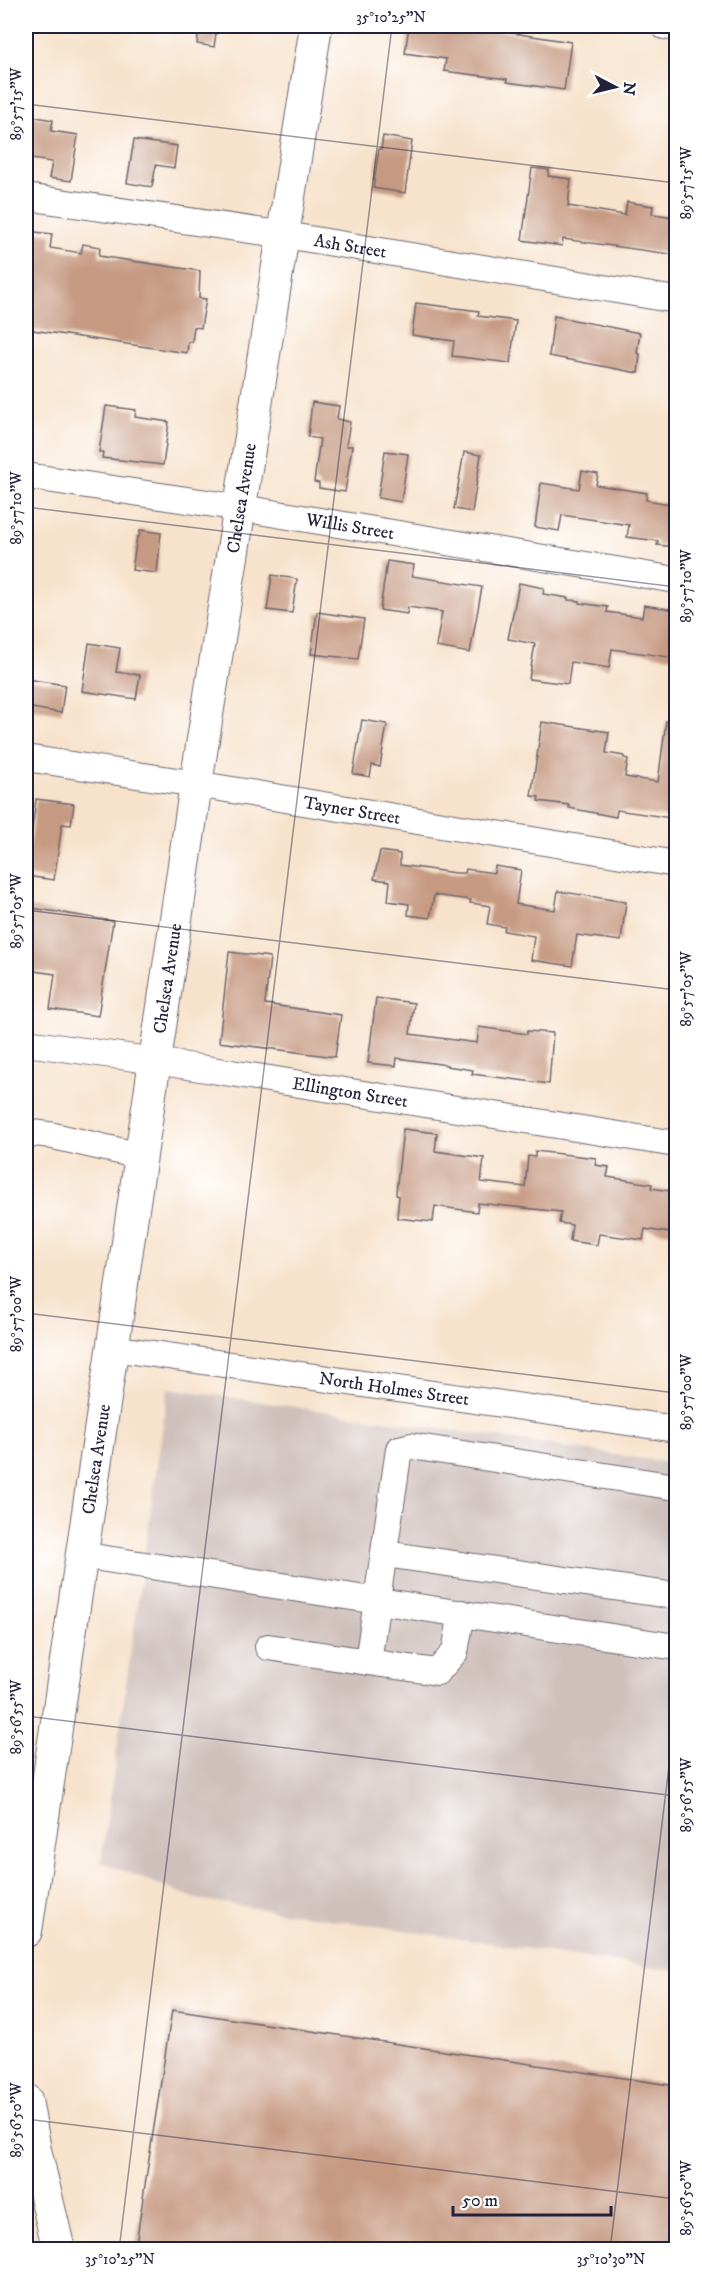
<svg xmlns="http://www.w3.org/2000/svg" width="702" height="2275" font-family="'IM FELL DW Pica',serif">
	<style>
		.industrial { fill: #cfc0bb }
		.building { fill: #c69a82 }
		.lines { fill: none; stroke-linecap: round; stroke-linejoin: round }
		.minor-casing { stroke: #6d656d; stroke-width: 28 }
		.major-casing { stroke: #6d656d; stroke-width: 34 }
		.minor { stroke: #fff; stroke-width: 26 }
		.major { stroke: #fff; stroke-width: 32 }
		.ticks { fill: none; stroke: #22223b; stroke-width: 1.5; stroke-opacity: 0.45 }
		.labels { text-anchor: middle; stroke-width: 6; stroke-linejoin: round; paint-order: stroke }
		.street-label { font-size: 18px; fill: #22223b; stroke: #fff }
		.neatline { fill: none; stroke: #22223b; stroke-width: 2 }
		.ticks-label { font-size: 15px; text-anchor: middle; fill: #22223b }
	</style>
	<rect width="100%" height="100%" fill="#fff"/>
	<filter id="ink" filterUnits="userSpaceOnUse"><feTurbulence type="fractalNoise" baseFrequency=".0167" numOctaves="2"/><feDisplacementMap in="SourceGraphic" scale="12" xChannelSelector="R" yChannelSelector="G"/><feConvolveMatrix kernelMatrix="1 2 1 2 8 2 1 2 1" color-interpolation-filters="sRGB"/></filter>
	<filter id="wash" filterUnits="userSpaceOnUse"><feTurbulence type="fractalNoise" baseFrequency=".008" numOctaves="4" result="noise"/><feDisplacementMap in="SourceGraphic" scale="24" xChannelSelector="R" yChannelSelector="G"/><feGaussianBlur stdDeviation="1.35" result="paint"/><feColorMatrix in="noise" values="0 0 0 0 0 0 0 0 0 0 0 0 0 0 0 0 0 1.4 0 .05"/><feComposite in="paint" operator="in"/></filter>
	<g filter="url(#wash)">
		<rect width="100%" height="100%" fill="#f7e2cb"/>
		<path class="industrial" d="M168,1388L676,1464V1971L196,1899L101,1862Z"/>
		<g id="blocks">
			<g class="building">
				<path d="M199,26H217L214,47L197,44Z"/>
				<path d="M409,26H467L571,42L564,90L507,82V79L444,71L446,59L405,53Z"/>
				<path d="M26,115L53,120L51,131L78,135L71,181L49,178L52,162L26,158Z"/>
				<path d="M383,136L412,141L405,193L373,188L379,149H381Z"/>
				<path d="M134,140L177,146L174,168L156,165L152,187L127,183Z"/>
				<path d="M532,168L549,170L548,176L571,179L568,206L625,215L627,202L653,206L652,214L676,217V255L563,239L562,246L522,240Z"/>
				<path d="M26,231L52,234L50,248L81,253L83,244L100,247L99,256L200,271L199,298L206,299L201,328L194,327L192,342H188L187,353L26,329Z"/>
				<path d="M416,303L479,311L478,316L516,321L510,363L452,356L454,341L412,335Z"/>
				<path d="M554,316L640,333L637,353L640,354L638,373L549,356Z"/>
				<path d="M312,402L339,406L337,419L350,422L346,446H352L345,492L319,488V483L314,482L320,439L308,437Z"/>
				<path d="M106,406L136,410L135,417L169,422L163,465L102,458L103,452H99Z"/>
				<path d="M385,451L408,454L401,502L378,498Z"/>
				<path d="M464,452L481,455L472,512L454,509Z"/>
				<path d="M582,471L598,474L596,485L647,493L646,500L676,505V547L657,545L658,541L627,537L629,525L562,515L559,531L535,527L541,483L579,489Z"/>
				<path d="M140,530L161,533L157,573L132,570L137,537H139Z"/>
				<path d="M387,561L414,565L412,576L482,587L470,653L436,647L442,612L408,607L407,614L380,610Z"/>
				<path d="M272,575L297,579L292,613L267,610Z"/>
				<path d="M519,583L544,588L543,594L568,598V600L580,601L579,603L608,607L607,612L642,617L644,605L676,610V658L612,649L609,668L571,662L568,684L529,679L535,644L508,639Z"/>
				<path d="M317,612L364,619L358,659L311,654Z"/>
				<path d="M89,643L120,648L116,672L140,675L136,699L82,691Z"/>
				<path d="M26,679L65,685L61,713L26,707Z"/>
				<path d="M362,720L387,724L380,767L372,765L370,777L353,774Z"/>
				<path d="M666,721L676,722V804H672L671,818L617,810L616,817L569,808V805L538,801L539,797L531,796L542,722L609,732L606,753L624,756V758L628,759L625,777L658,782Z"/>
				<path d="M36,799L74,804L71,825L62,824L54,880L26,876Z"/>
				<path d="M380,851L400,854V865L455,873H465L466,869L494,873L495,866L521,870L516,904L555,910L558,891L626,902L621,941L577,935L572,966L531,960L534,936L504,931L505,927L487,924L490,906L470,903L471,900L434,895L430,918L408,915L409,904L388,901L390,881L374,879Z"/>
				<path d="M26,907L113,921L98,1016L50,1009L55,974L26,970Z"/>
				<path d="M229,952L270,957L265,1004L341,1015L335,1057L219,1042Z"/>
				<path d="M376,998L414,1003L410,1034L477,1043L479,1027L527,1034V1031L553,1033L549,1084L472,1074L473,1070L447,1066V1065L397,1058L396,1066L368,1063Z"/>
				<path d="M403,1129L437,1133L435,1151L484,1158L481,1182L525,1187L528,1156L535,1157V1151L596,1158L595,1165L609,1167L607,1177L652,1184L651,1188L676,1192V1234L645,1229L643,1240L599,1234L597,1245L570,1241L572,1225L559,1223L561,1212L478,1203L477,1212L435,1206L433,1222L397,1218L399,1196L396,1195V1193Z"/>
				<path d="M172,2010L676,2086V2250H135Z"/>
			</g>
		</g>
	</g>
	<g filter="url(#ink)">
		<use href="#blocks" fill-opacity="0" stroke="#6d656d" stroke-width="1.5"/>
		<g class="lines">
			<defs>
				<g id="minor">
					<path d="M664,26L676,28"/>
					<path id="s1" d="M26,197L285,235L676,300"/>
					<path id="s2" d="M26,476L241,508L676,580"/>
					<path id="s3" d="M26,758L196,784L676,864"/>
					<path id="s4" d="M26,1043L156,1061L676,1144"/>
					<path d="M26,1137L35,1133L49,1135L141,1156"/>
					<path id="s5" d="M112,1348L676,1429"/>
					<path d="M385,1554L676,1596"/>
					<path d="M80,1555L676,1647"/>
					<path d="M268,1647L368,1662L399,1449L411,1446L676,1487"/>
					<path d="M368,1662L437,1672L455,1652L462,1613"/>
				</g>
				<g id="major">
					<path id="s6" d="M26,1931L196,784L316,26"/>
					<path d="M26,2100L35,2150L59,2250"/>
				</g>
			</defs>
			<use href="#minor" class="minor-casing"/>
			<use href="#major" class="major-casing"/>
			<use href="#minor" class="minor"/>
			<use href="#major" class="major"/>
		</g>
	</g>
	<path class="ticks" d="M26,104L676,183M26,507L676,587M26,910L676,990M26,1313L676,1393M26,1716L676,1796M26,2119L676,2199M119,2250L392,26M610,2250L676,1709"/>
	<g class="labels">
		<g class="street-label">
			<text dy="6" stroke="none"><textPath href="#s1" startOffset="328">Ash Street</textPath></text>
			<text dy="6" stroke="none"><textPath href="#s6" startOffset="1449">Chelsea Avenue</textPath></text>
			<text dy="6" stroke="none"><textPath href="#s2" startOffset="328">Willis Street</textPath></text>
			<text dy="6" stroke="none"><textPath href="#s3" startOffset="330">Tayner Street</textPath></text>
			<text dy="6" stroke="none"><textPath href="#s6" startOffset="963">Chelsea Avenue</textPath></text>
			<text dy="6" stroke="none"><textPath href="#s4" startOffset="328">Ellington Street</textPath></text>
			<text dy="6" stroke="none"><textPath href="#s5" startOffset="285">North Holmes Street</textPath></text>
			<text dy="6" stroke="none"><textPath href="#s6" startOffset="477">Chelsea Avenue</textPath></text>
		</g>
	</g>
	<rect width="702" height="2275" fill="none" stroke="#fff" stroke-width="66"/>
	<g transform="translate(615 87) rotate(97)" stroke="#ffffff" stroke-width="4.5" paint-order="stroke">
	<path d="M0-4.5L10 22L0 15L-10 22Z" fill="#22223b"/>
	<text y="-9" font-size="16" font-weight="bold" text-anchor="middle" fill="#22223b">N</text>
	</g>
	<path d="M453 2206v9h158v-9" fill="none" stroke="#22223b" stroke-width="3"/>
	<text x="462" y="2206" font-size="18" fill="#22223b" stroke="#ffffff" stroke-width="4.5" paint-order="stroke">50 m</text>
	<rect x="33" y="33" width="636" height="2209" class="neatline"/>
	<g class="ticks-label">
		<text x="391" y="22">35°10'25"N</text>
		<text transform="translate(16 104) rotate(-90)" y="5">89°57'15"W</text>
		<text transform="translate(686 183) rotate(-90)" y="5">89°57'15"W</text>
		<text transform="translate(16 508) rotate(-90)" y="5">89°57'10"W</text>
		<text transform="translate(686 586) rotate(-90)" y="5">89°57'10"W</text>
		<text transform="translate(16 911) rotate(-90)" y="5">89°57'05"W</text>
		<text transform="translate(686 989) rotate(-90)" y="5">89°57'05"W</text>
		<text transform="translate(16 1314) rotate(-90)" y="5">89°57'00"W</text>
		<text transform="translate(686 1392) rotate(-90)" y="5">89°57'00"W</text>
		<text transform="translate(16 1717) rotate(-90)" y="5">89°56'55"W</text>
		<text transform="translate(686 1795) rotate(-90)" y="5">89°56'55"W</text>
		<text transform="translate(16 2120) rotate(-90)" y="5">89°56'50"W</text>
		<text transform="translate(686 2198) rotate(-90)" y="5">89°56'50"W</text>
		<text x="120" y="2264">35°10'25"N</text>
		<text x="611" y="2264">35°10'30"N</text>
	</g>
</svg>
